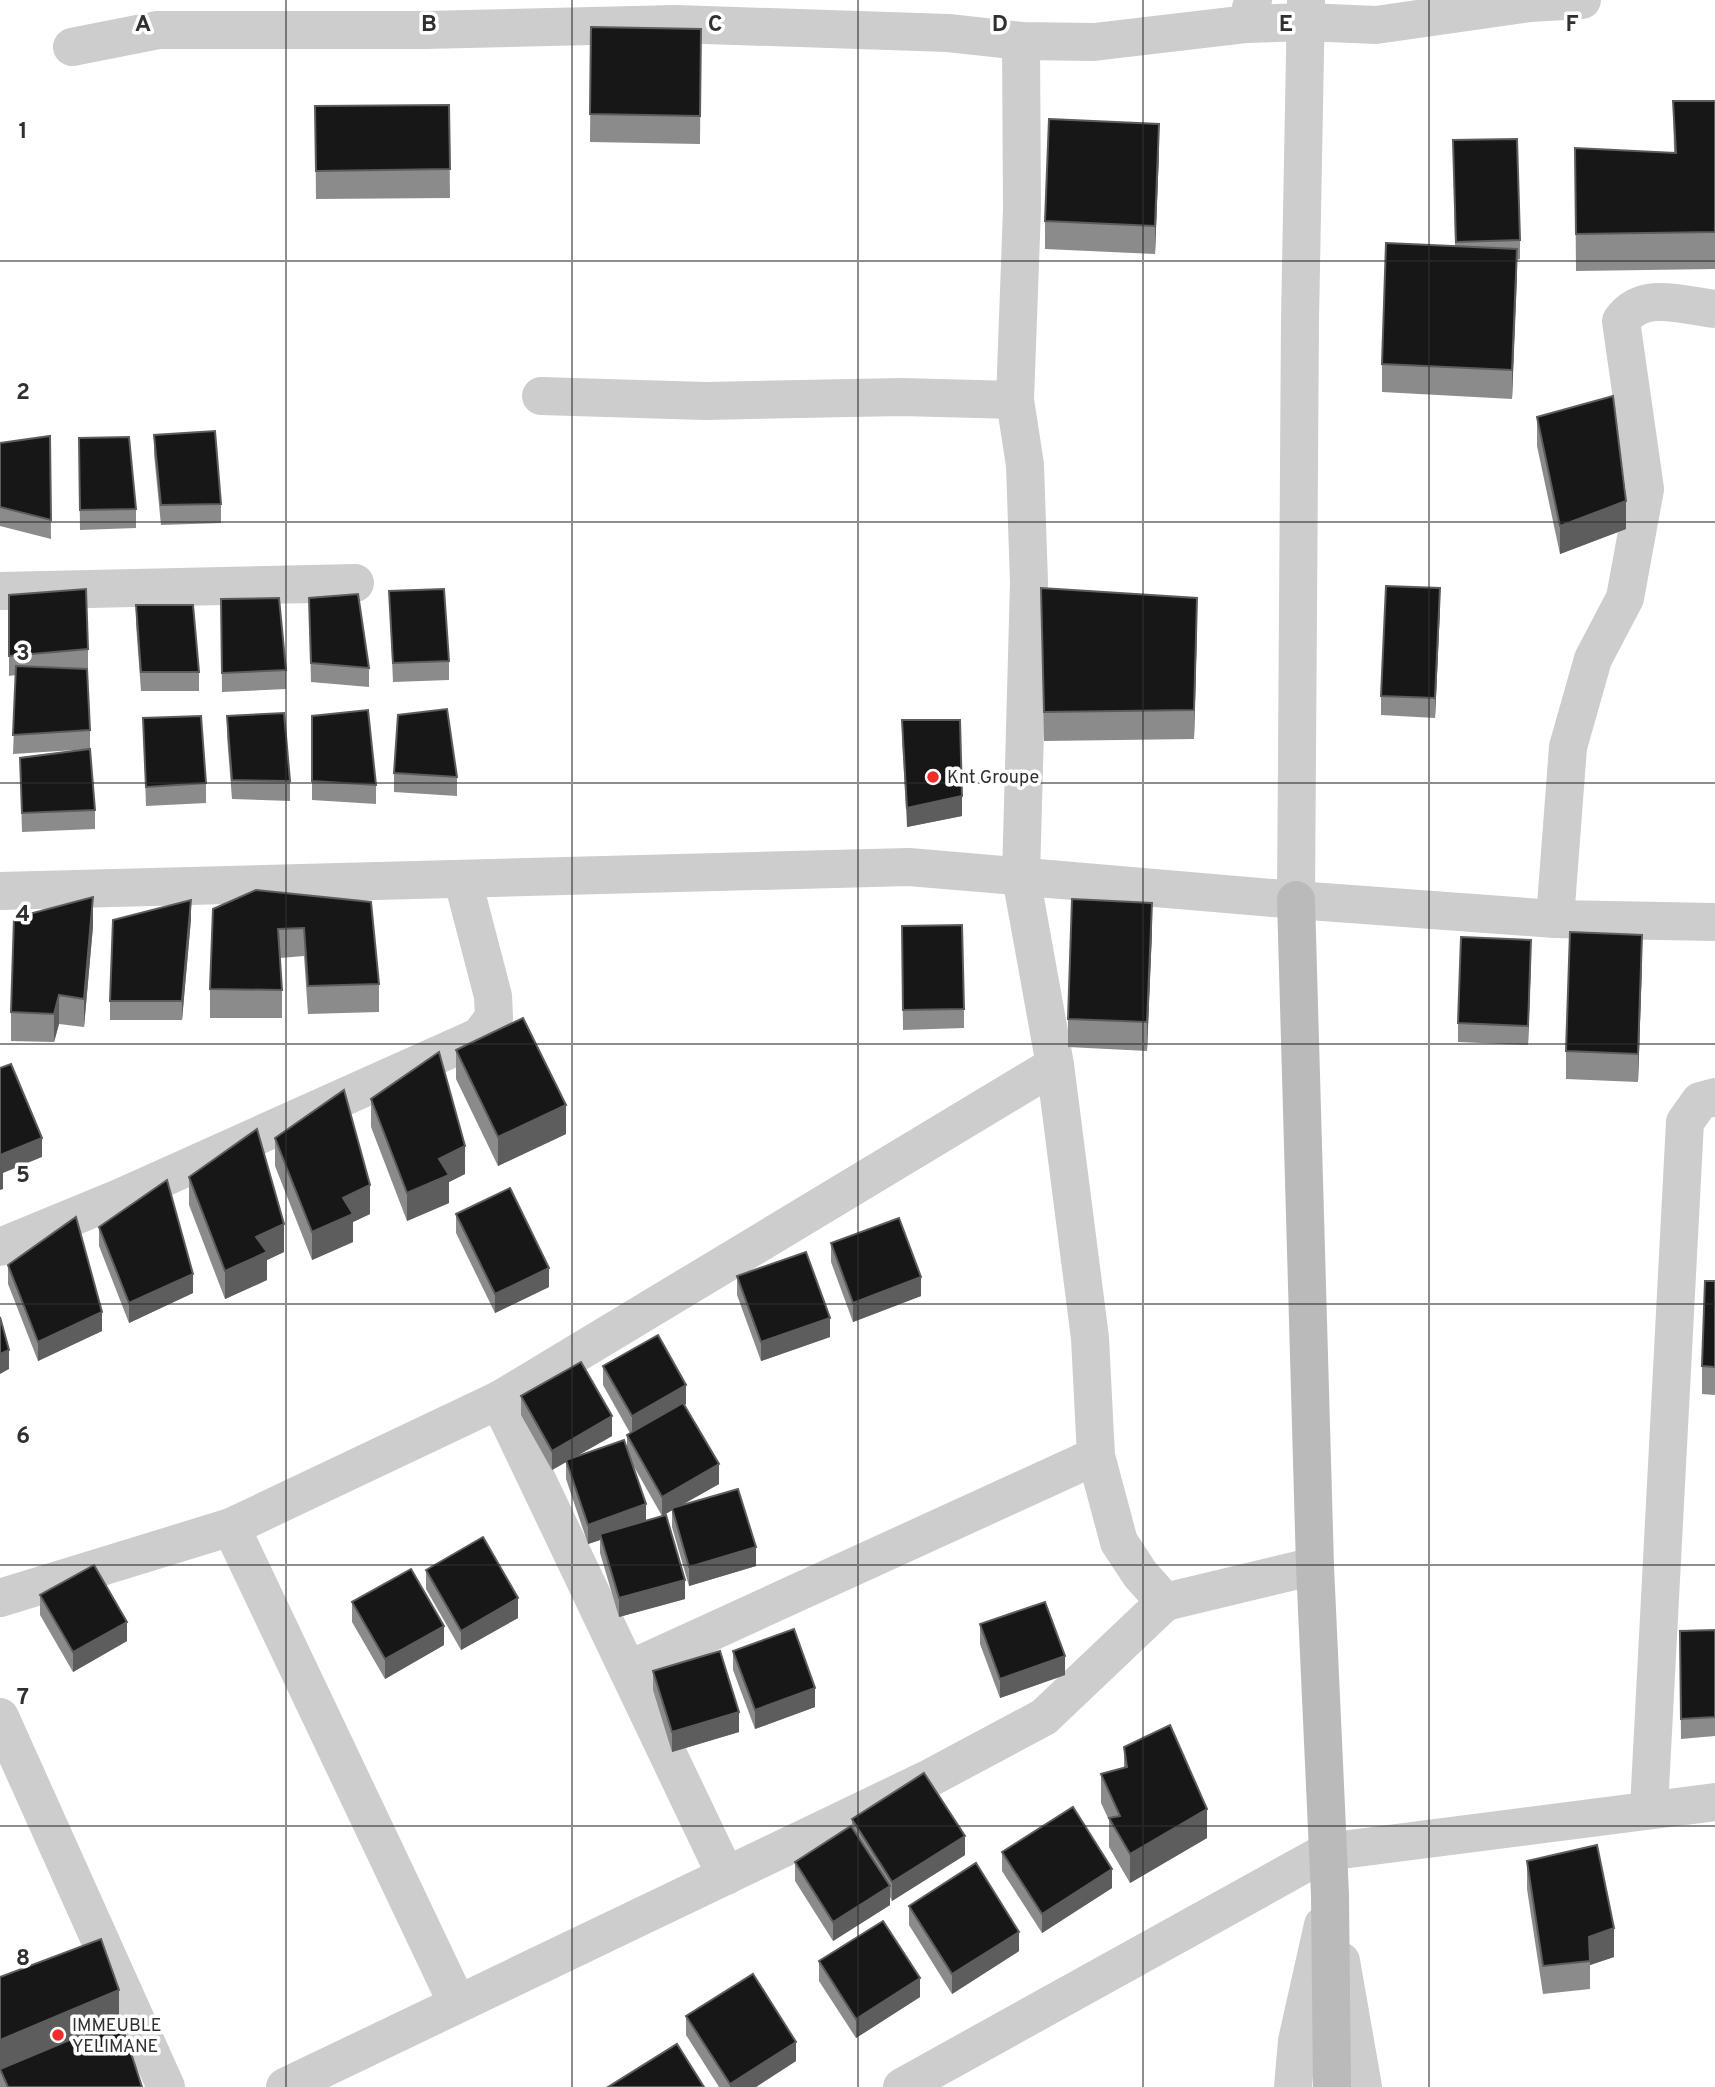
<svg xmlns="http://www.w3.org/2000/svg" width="1715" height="2087" font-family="Overpass,sans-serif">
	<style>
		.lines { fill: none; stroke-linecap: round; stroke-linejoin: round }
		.street { stroke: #cdcdcd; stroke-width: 38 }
		.secondary { stroke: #bababa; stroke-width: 38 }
		.wall { fill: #8b8b8b }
		.shaded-wall { fill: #5d5d5d }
		.building { fill: #171717; stroke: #5d5d5d; stroke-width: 2 }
		.grid { fill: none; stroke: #303030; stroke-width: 2; stroke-opacity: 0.55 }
		.poi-dot { fill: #ef2e29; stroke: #fff; stroke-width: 2.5 }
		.labels { text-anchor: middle; stroke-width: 7; stroke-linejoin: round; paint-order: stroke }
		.poi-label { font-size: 18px; fill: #303030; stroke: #fff; text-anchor: start }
		.grid-label { font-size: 23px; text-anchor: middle; font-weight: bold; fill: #303030; stroke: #fff; stroke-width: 7; stroke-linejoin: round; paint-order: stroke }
	</style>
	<rect width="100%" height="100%" fill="#fff"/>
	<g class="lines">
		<g class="street">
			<path d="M1253,0L1247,24L1306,22L1376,25L1530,3L1582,0"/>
			<path d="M72,47L158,30H424L676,24L948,33L1021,41L1094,42L1247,24"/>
			<path d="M541,396L705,401L901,397L1015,400"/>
			<path d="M0,591L355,583"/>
			<path d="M0,891L909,867L1296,900L1300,320L1306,0"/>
			<path d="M1296,900L1555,919L1715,922"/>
			<path d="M1555,919L1568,747L1593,659L1625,598L1645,489L1621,321C1642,290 1682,305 1715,309"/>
			<path d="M0,1247L119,1198L480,1036L494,1017L493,996L463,881"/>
			<path d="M499,1400L726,1876"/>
			<path d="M231,1527L457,2003"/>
			<path d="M0,1598L231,1527L499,1400L1055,1065"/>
			<path d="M1165,1602L1315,1566"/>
			<path d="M628,1670L1096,1456"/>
			<path d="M0,1717L166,2087"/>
			<path d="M1649,1808L1685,1122L1700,1101L1715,1097"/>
			<path d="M1341,1961L1363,2087"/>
			<path d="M285,2087L928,1779L1044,1717L1165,1602L1140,1574L1119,1542L1096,1456L1090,1338L1055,1065L1021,877L1029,582L1025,465L1015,400L1022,209L1021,41"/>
			<path d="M902,2087L1326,1852L1715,1802"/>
			<path d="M1293,2087L1297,2041L1323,1925"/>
		</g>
		<path class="secondary" d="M1296,900L1315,1566L1330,1895L1332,2087"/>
	</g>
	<g class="wall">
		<path d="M591,27L701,29L700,144L590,142Z"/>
		<path d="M1673,101H1715V269L1576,271L1575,148L1674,153Z"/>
		<path d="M449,105L450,198L316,199L315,106Z"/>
		<path d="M1453,140L1520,240V259L1517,260L1512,399L1382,392V364L1455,246Z"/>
		<path d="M1159,152L1155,254L1045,249V221Z"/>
		<path d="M1537,417L1626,529L1560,554L1537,446Z"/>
		<path d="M154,435L221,504V523L161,525L154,454Z"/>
		<path d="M50,436L51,539L0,526V443Z"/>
		<path d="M79,438L136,509V528L80,530Z"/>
		<path d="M1041,588L1197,626L1194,739L1044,741Z"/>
		<path d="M389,591L449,661V680L393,682Z"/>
		<path d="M9,595L88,649V668L81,669L90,730V749L13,754L16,675L9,676Z"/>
		<path d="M309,598L369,668V687L311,682Z"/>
		<path d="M221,599L286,670V689L222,692Z"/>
		<path d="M136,605L199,672V691H141L136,624Z"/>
		<path d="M1440,607L1435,718L1381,715V696Z"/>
		<path d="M227,716L290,781V801L232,799L227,736Z"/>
		<path d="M312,716L376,785V804L312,800Z"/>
		<path d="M143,718L206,783V803L146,806Z"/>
		<path d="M902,720L962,816L907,827L902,739Z"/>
		<path d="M20,758L95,810V829L22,832Z"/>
		<path d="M394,773L457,777V796L394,792Z"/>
		<path d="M256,890L379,984V1012L308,1014L304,956L280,958L282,990V1018H210V989Z"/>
		<path d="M191,919L182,1020H110V1001Z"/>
		<path d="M93,926L84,1027L59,1024L54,1042L11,1041V1012Z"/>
		<path d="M902,926L964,1009V1028L903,1030Z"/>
		<path d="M1152,931L1147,1051L1068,1047V1019Z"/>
		<path d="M1531,959L1528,1045L1458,1042V1023Z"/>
		<path d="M1642,963L1638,1082L1566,1079V1051Z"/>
		<path d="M456,1050L566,1134L498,1166L456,1079Z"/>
		<path d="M371,1099L465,1174L449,1182V1203L407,1221L371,1127Z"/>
		<path d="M275,1138L370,1214L353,1222V1242L312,1260L275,1166Z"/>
		<path d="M189,1177L284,1252L267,1260V1280L225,1299L189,1205Z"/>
		<path d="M456,1214L549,1287L495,1313L456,1233Z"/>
		<path d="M99,1227L193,1293L129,1323L99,1246Z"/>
		<path d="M831,1243L921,1296L853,1322L831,1262Z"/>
		<path d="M8,1265L102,1331L38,1361L8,1284Z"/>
		<path d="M737,1276L830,1337L761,1361L737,1295Z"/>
		<path d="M1715,1281V1395L1702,1394V1366Z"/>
		<path d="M603,1366L686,1404L685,1405L719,1484L680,1506L756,1566L689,1586L672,1527V1510L662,1516L633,1465L646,1521L685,1599L619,1617L600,1553V1540L588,1544L566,1479V1462L552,1470L521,1415V1396L612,1436L575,1457L627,1447V1435L630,1433L603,1385Z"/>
		<path d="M426,1570L518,1618L461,1650L426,1589Z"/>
		<path d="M40,1595L127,1641L73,1672L40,1615Z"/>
		<path d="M352,1602L444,1645L385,1679L352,1622Z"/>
		<path d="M980,1624L1065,1675L1000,1698L980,1644Z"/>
		<path d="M1715,1630V1736L1681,1739L1680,1631Z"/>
		<path d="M733,1651L815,1707L755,1729L733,1670Z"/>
		<path d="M653,1671L739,1732L672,1752L653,1690Z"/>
		<path d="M1124,1747L1207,1838L1130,1883L1109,1847V1820L1101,1803V1774L1124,1768Z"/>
		<path d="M852,1819L965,1855L892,1901L890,1897V1905L833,1941L795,1881V1862L852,1827Z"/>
		<path d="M1002,1852L1112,1888L1042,1933L1002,1871Z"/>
		<path d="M1527,1861L1614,1957L1590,1965V1989L1543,1994L1527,1889Z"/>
		<path d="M909,1906L1019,1951L952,1994L909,1925Z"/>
		<path d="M819,1961L920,1997L856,2038L819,1981Z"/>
		<path d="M0,1977L119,2020L142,2087H0Z"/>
		<path d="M686,2016L796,2061L756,2087H719L686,2035Z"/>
	</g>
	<g class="shaded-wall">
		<path d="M1159,124V152L1155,254V226Z"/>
		<path d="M1517,249V277L1512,399V370Z"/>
		<path d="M1626,501V529L1560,554V526Z"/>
		<path d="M1440,588V607L1435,718V698Z"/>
		<path d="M1197,598V626L1194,739V710Z"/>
		<path d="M962,796V816L907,827V808Z"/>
		<path d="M93,897V926L84,1027V999Z"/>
		<path d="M191,900V919L182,1020V1001Z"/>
		<path d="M1152,903V931L1147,1051V1022Z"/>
		<path d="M1642,935V963L1638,1082V1054Z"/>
		<path d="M1531,940V959L1528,1045V1026Z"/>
		<path d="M59,995V1024L54,1042V1014Z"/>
		<path d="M566,1105V1134L498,1166V1137Z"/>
		<path d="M42,1138V1157L3,1173V1189L0,1190V1155Z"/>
		<path d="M465,1146V1174L449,1182V1203L407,1221V1193L439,1159Z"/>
		<path d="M370,1185V1214L353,1222V1242L312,1260V1232L343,1198Z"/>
		<path d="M284,1224V1252L267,1260V1280L225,1299V1271L256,1237Z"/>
		<path d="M549,1268V1287L495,1313V1294Z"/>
		<path d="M193,1274V1293L129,1323V1303Z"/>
		<path d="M921,1277V1296L853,1322V1303Z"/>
		<path d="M102,1312V1331L38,1361V1342Z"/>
		<path d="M830,1318V1337L761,1361V1342Z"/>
		<path d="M9,1350V1369L0,1374V1354Z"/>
		<path d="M686,1385V1404L632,1436V1416Z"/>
		<path d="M612,1416V1436L552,1470V1451Z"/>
		<path d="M719,1464V1484L662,1516V1497Z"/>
		<path d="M646,1504V1524L600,1534V1540L588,1544V1525Z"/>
		<path d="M756,1547V1566L689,1586V1567Z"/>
		<path d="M685,1580V1599L619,1617V1598Z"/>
		<path d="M518,1598V1618L461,1650V1631Z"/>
		<path d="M127,1622V1641L73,1672V1652Z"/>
		<path d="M444,1626V1645L385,1679V1659Z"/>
		<path d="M1065,1656V1675L1000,1698V1679Z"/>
		<path d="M815,1688V1707L755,1729V1710Z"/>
		<path d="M739,1712V1732L672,1752V1732Z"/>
		<path d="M1207,1809V1838L1130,1883V1854Z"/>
		<path d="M965,1836V1855L892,1901V1882Z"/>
		<path d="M1112,1869V1888L1042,1933V1914Z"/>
		<path d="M890,1886V1905L833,1941V1922Z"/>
		<path d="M1614,1928V1957L1590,1965L1589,1937Z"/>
		<path d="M1019,1932V1951L952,1994V1974Z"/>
		<path d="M920,1978V1997L856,2038V2019Z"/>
		<path d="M119,1990V2042L0,2070V2040Z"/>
		<path d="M796,2042V2061L756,2087H730V2084Z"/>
	</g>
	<g class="building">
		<path d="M591,27L701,29L700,116L590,114Z"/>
		<path d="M1673,101H1715V232L1576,234L1575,148L1676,153Z"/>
		<path d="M449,105L450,169L316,171L315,106Z"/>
		<path d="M1049,119L1159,124L1155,226L1045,221Z"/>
		<path d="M1517,139L1520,240L1456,242L1453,140Z"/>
		<path d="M1386,243L1517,249L1512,370L1382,364Z"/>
		<path d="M1613,396L1626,501L1560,526L1537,417Z"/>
		<path d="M215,431L221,504L161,505L154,435Z"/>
		<path d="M50,436L51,520L0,507V443Z"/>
		<path d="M129,437L136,509L80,510L79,438Z"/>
		<path d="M1386,586L1440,588L1435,698L1381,696Z"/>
		<path d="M1041,588L1197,598L1194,710L1044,712Z"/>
		<path d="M86,589L88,649L9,656V595Z"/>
		<path d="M444,589L449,661L393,663L389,591Z"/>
		<path d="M358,594L369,668L311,663L309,598Z"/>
		<path d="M279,598L286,670L222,673L221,599Z"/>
		<path d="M136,605H193L199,672H141Z"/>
		<path d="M16,666L87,669L90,730L13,735Z"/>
		<path d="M447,709L457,777L394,773L398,715Z"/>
		<path d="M368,710L376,785L312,781V716Z"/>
		<path d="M284,713L290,781L232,780L227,716Z"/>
		<path d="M201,716L206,783L146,787L143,718Z"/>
		<path d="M902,720H960L962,796L907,808Z"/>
		<path d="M90,749L95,810L22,813L20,758Z"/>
		<path d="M256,890L371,902L379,984L308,986L304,928L278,929L282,990L210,989L213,909Z"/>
		<path d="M93,897L84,999L59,995L54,1014L11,1012L14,918Z"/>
		<path d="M1072,899L1152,903L1147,1022L1068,1019Z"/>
		<path d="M191,900L182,1001H110L113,920Z"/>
		<path d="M962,925L964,1009L903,1010L902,926Z"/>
		<path d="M1570,932L1642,935L1638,1054L1566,1051Z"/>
		<path d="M1461,937L1531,940L1528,1026L1458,1023Z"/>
		<path d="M523,1018L566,1105L498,1137L456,1050Z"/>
		<path d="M439,1052L465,1146L439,1159L449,1175L407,1193L371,1099Z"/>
		<path d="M11,1064L42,1138L0,1155V1068Z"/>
		<path d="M344,1090L370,1185L343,1198L353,1214L312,1232L275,1138Z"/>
		<path d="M257,1129L284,1224L256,1237L267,1252L225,1271L189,1177Z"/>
		<path d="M167,1180L193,1274L129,1303L99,1227Z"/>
		<path d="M510,1188L549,1268L495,1294L456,1214Z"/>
		<path d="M76,1217L102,1312L38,1342L8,1265Z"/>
		<path d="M899,1218L921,1277L853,1303L831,1243Z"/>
		<path d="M806,1252L830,1318L761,1342L737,1276Z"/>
		<path d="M1705,1281H1715V1367L1702,1366Z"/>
		<path d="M0,1317L9,1350L0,1354Z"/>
		<path d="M658,1335L686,1385L632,1416L603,1366Z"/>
		<path d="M581,1362L612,1416L552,1451L521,1396Z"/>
		<path d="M683,1403L719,1464L662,1497L627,1435Z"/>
		<path d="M624,1440L646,1504L588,1525L566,1460Z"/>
		<path d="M738,1489L756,1547L689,1567L672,1508Z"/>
		<path d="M666,1515L685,1580L619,1598L600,1534Z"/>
		<path d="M483,1537L518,1598L461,1631L426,1570Z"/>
		<path d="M94,1565L127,1622L73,1652L40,1595Z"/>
		<path d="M411,1569L444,1626L385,1659L352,1602Z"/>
		<path d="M1045,1602L1065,1656L1000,1679L980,1624Z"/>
		<path d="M794,1629L815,1688L755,1710L733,1651Z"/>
		<path d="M1715,1630V1717L1681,1719L1680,1631Z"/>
		<path d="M720,1651L739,1712L672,1732L653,1671Z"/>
		<path d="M1170,1725L1207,1809L1130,1854L1109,1818L1120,1816L1101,1774L1127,1767L1124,1747Z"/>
		<path d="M924,1773L965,1836L892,1882L852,1819Z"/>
		<path d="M1073,1807L1112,1869L1042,1914L1002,1852Z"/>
		<path d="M851,1826L890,1886L833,1922L795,1862Z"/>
		<path d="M1597,1845L1614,1928L1589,1937L1590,1961L1543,1966L1527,1861Z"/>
		<path d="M976,1863L1019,1932L952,1974L909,1906Z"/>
		<path d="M883,1921L920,1978L856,2019L819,1961Z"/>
		<path d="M101,1939L119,1990L0,2040V1977Z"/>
		<path d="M753,1974L796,2042L730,2084L686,2016Z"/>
		<path d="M120,2019L142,2087H8L0,2069Z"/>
		<path d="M677,2044L704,2087H608Z"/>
	</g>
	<path class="grid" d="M286,0V2087M572,0V2087M858,0V2087M1143,0V2087M1429,0V2087M0,261H1715M0,522H1715M0,783H1715M0,1044H1715M0,1304H1715M0,1565H1715M0,1826H1715"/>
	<g class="poi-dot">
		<circle cx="933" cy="777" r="7"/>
		<circle cx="58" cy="2035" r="7"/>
	</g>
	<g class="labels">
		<g class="poi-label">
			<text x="947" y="783">Knt Groupe</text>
			<text x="72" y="2031">IMMEUBLE<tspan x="72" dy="21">YELIMANE</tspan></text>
		</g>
	</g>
	<g class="grid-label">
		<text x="143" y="31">A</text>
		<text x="429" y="31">B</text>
		<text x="715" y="31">C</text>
		<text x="1000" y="31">D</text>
		<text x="1286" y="31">E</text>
		<text x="1572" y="31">F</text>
		<text x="23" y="138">1</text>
		<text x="23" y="399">2</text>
		<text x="23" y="660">3</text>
		<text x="23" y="921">4</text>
		<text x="23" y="1182">5</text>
		<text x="23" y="1443">6</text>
		<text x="23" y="1704">7</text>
		<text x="23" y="1965">8</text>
	</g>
</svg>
